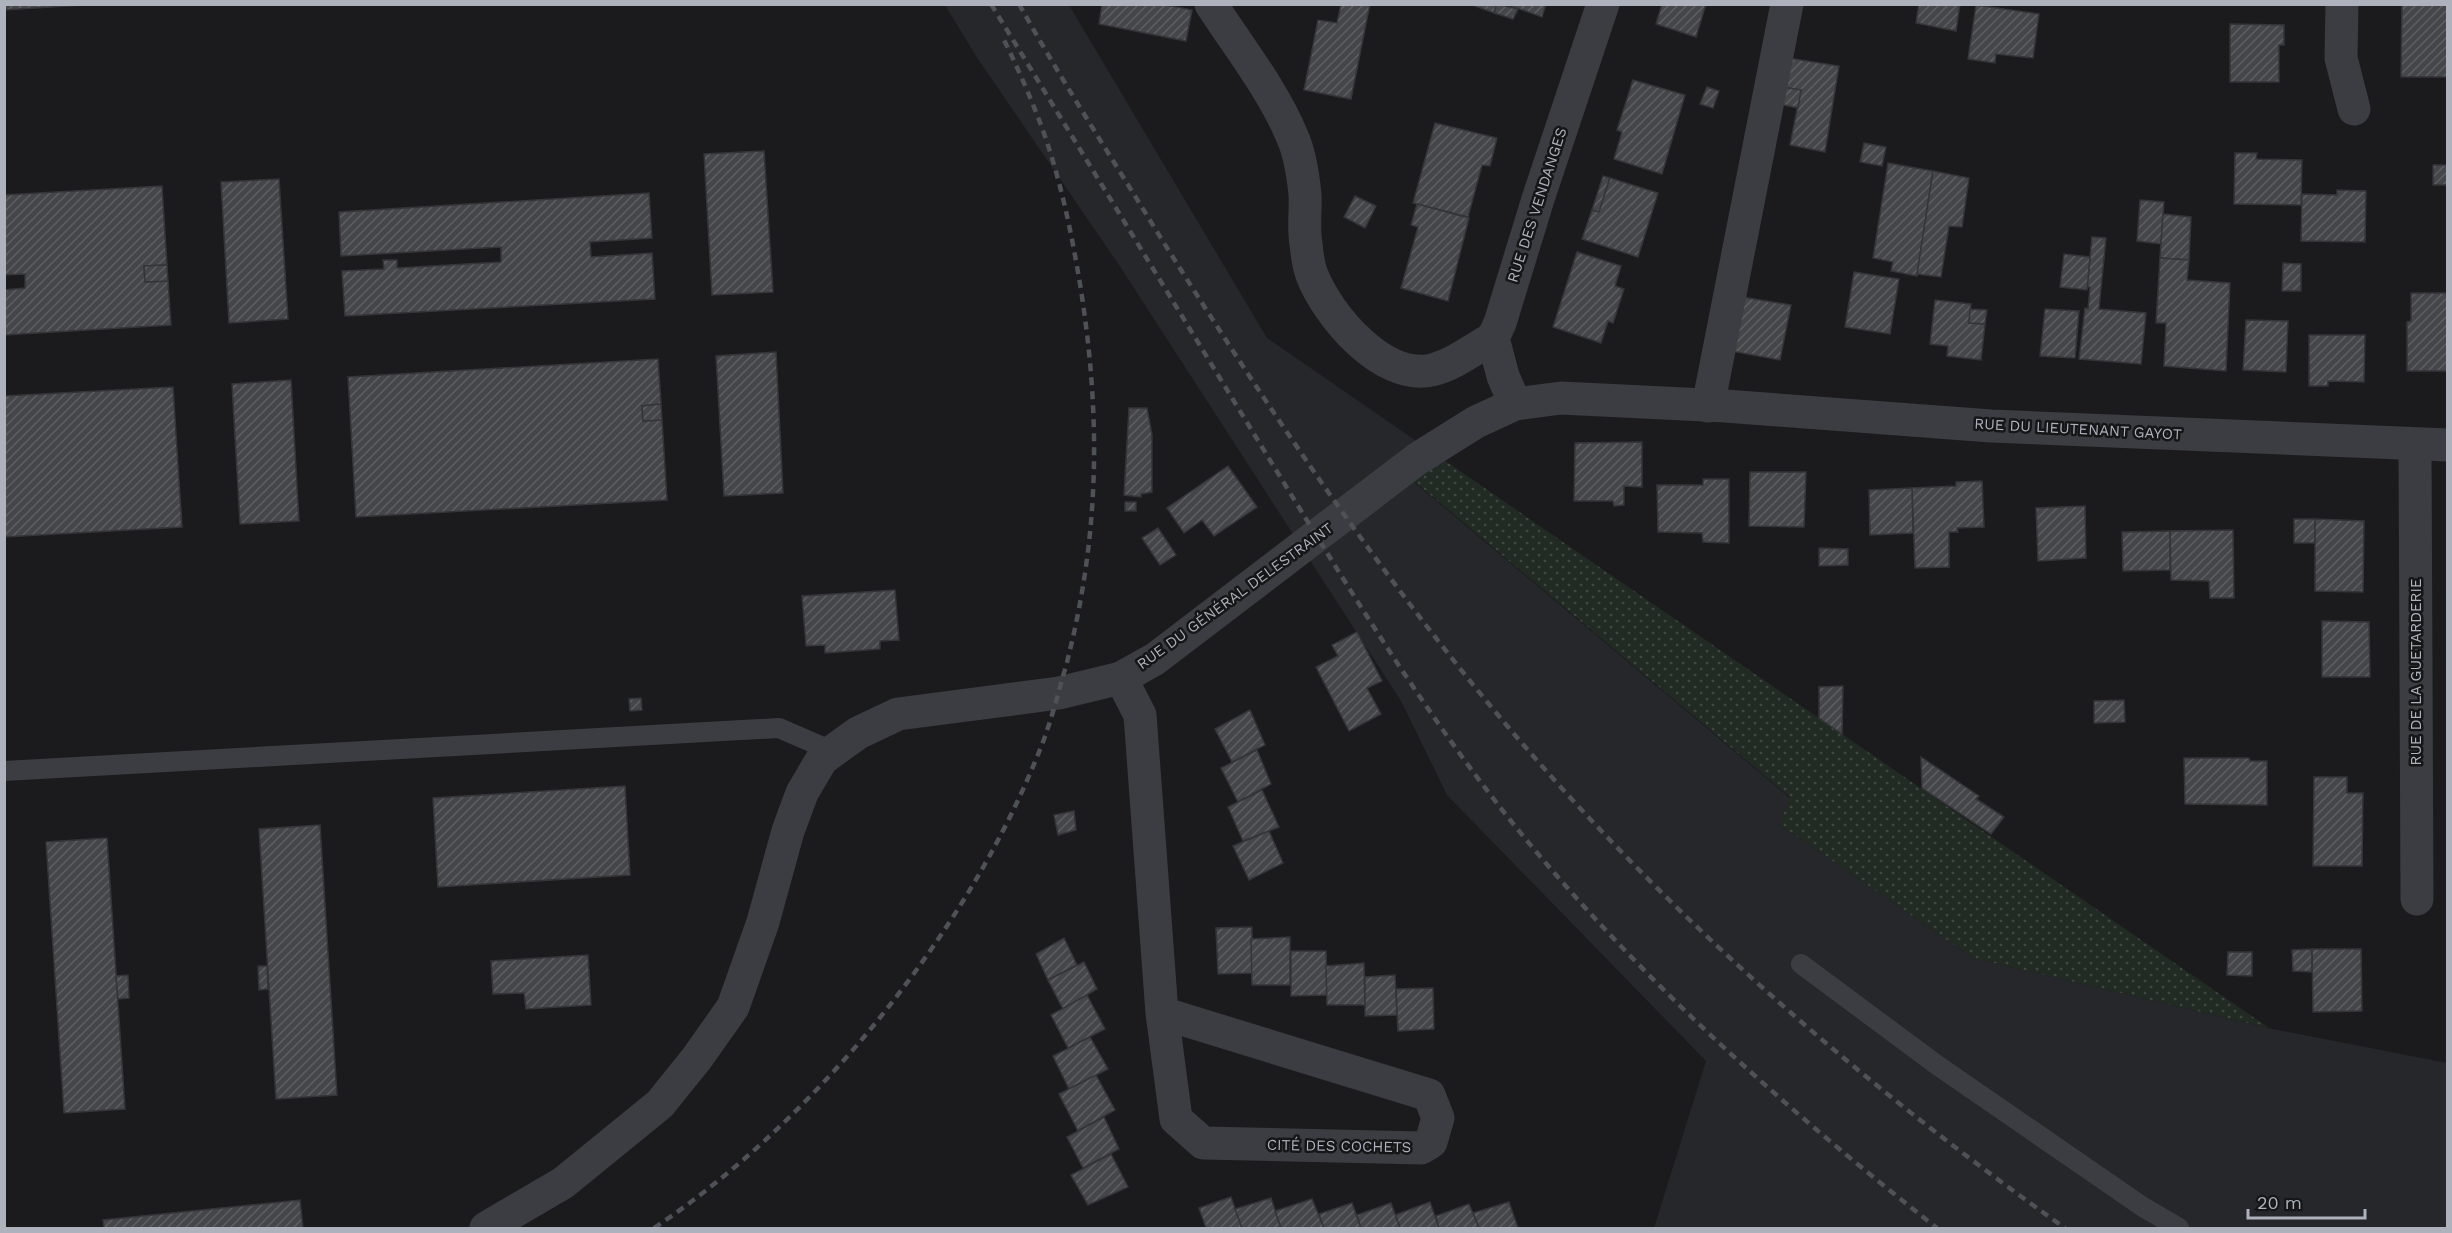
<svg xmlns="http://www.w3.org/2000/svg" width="2452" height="1233" font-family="'Work Sans',sans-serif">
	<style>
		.built { fill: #26272a }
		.park { fill: url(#park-dots) }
		.building { fill: url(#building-hatch); stroke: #353539; stroke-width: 1.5 }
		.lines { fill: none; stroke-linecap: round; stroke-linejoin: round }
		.service { stroke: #3b3d42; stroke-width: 20 }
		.minor { stroke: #3b3d42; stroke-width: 33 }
		.rail { stroke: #4e5157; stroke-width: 4.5; stroke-dasharray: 8 6; stroke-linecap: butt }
		.labels { text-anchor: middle; stroke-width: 5; stroke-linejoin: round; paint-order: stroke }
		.street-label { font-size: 15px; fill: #adb2bc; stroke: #151618 }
	</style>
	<defs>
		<pattern id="park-dots" width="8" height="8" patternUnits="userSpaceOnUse" patternTransform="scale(1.5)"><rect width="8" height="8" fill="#222b23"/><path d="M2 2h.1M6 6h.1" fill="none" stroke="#3f4741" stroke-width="1.8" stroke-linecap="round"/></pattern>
		<pattern id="building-hatch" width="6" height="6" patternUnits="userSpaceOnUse" patternTransform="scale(1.5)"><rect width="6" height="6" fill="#45464a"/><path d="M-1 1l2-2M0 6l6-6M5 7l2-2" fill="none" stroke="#5d5e62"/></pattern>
	</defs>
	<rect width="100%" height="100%" fill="#1b1b1d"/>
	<path class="built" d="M945,5H1069L1267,338L1441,458L1414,482L1790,798L1779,824L1973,958L2268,1028L2447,1063V1228H1654L1706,1061L1447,795L1401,701L1121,268L976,56Z"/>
	<path class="park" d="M1441,458L2269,1028L1973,958L1779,824L1790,797L1414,481Z"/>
	<g class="building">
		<path d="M4,4H99L4,10Z"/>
		<path d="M1102,4H1162L1192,10L1186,41L1099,24Z"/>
		<path d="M1341,4H1370L1351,99L1304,90L1318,20L1337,23Z"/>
		<path d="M1470,4H1497L1494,13Z"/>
		<path d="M1497,4L1518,9L1513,19L1494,13Z"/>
		<path d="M1506,4H1546L1542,17Z"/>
		<path d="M1662,4H1706L1696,37L1656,24Z"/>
		<path d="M1919,4H1960L1956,31L1916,23Z"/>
		<path d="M2402,4H2448V77H2401Z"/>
		<path d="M1976,5L2039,14L2033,58L1996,54L1995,63L1968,59Z"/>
		<path d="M2230,24L2284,25V45H2279V82H2230Z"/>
		<path d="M1788,58L1839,66L1825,152L1790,145L1801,90L1783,87Z"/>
		<path d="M1633,80L1685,95L1662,174L1614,159L1622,132L1617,130Z"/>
		<path d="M1707,87L1719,91L1713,108L1700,104Z"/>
		<path d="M1783,87L1801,90L1798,108L1779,104Z"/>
		<path d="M1435,123L1497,138L1490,166L1482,165L1468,217L1413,203Z"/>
		<path d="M1864,143L1886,147L1882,166L1860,162Z"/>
		<path d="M764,151L773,292L712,295L704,154Z"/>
		<path d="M2235,153H2257L2256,159L2302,160L2301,205L2234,204Z"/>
		<path d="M1888,163L1933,171L1917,276L1891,271L1893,262L1873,258Z"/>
		<rect x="2433" y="165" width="15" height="20"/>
		<path d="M1933,171L1969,178L1962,227L1949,226L1941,277L1917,274Z"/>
		<path d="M1603,176L1610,178L1599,212L1592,210Z"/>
		<path d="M1610,178L1658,193L1638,257L1582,239L1592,210L1599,212Z"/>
		<path d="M279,179L288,319L229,323L221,182Z"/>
		<path d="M162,186L167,265L144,266L145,282L168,281L171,325L4,335V290L25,288V274L4,275V195Z"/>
		<path d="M2337,190L2366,191L2365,242L2301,241L2302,194L2337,195Z"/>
		<path d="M649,193L652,238L590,242L591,257L652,253L655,299L345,316L342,271L384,269L383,260H397V268L501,262V247L341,256L339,212Z"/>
		<path d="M1355,196L1376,206L1365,228L1344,217Z"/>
		<path d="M2140,200L2164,202L2161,244L2137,241Z"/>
		<path d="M1417,204L1469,218L1448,301L1401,288L1418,227L1411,225Z"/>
		<path d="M2163,214L2191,217L2189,260L2160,258Z"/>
		<path d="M2092,237L2106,238L2099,309L2146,313L2141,364L2079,359L2085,308L2088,309L2090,287H2087Z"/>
		<path d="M1577,252L1621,266L1615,286L1624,289L1613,323L1608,321L1601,343L1553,327Z"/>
		<path d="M2064,254L2090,257L2087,290L2060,287Z"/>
		<path d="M2160,258L2189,260L2187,280L2230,283L2226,371L2164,366L2166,323H2156Z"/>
		<path d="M2283,263L2301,264V291H2282Z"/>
		<path d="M167,265L168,281L145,282L144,266Z"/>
		<path d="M1854,272L1899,279L1890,334L1845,327Z"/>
		<path d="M2411,293H2448V371H2407V322L2411,321Z"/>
		<path d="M1742,297L1791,305L1780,360L1731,351Z"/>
		<path d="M1935,300L1971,304L1969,323L1985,324L1981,360L1947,356L1948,346L1930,344Z"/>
		<path d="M1970,309L1987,310L1985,324L1969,323Z"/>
		<path d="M2045,309L2079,311L2075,358L2040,356Z"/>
		<path d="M2246,320L2288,321L2286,372L2243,370Z"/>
		<path d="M2309,335H2365L2364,382L2328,381V386H2309Z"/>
		<path d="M776,352L783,493L724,496L716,356Z"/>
		<path d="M658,359L661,404L642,406L643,421L662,420L667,500L356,517L348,377Z"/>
		<path d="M291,380L299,521L240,524L232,384Z"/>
		<path d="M173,387L182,527L4,537V396Z"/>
		<path d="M661,404L662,420L643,421L642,406Z"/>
		<path d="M1129,408H1147L1152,435V492L1141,494V497L1124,495Z"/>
		<path d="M1642,442V487L1624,486V505L1614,506L1613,501H1574L1575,443Z"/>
		<path d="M1228,466L1257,507L1214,536L1202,520L1184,533L1167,508Z"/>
		<path d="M1750,472H1806L1804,527L1749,526Z"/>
		<path d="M1703,479H1729V543L1703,542L1702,533L1658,532L1657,485H1703Z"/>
		<path d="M1982,481L1984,527L1957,528L1958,532H1949V567L1915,568L1912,488L1956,486V482Z"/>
		<path d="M1912,488L1913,533L1870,535L1869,490Z"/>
		<rect x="1125" y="502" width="11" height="9"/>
		<path d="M2085,506L2086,558L2038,561L2036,508Z"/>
		<rect x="2294" y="519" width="21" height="24"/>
		<path d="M2315,519L2364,521L2363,592L2315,591Z"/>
		<path d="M1158,528L1176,555L1160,565L1142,538Z"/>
		<path d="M2233,530L2234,598H2210L2209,581L2171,580L2170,531Z"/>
		<path d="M2170,531V570L2123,571L2122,532Z"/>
		<path d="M1819,548L1848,549V565L1819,566Z"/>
		<path d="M895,590L899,640L880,641V649L825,653V645L806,646L802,596Z"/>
		<path d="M2322,621L2369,622L2370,677H2322Z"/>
		<path d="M1357,632L1382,681L1367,688L1381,714L1349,731L1316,667L1338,656L1332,645Z"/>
		<path d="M1843,686L1842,734L1819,718V687Z"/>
		<path d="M641,698L642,710L630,711L629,699Z"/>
		<path d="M2124,700L2125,722L2094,723V701Z"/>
		<path d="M1250,710L1265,745L1232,762L1215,729Z"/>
		<path d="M1257,750L1271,784L1238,802L1221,768Z"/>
		<path d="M1921,757L1979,796L1976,799L2004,817L1991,834L1922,788Z"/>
		<path d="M2184,758H2249L2250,761H2267V805L2185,804Z"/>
		<path d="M2314,777H2347V793H2363L2362,866H2313Z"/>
		<path d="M625,786L630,875L438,887L433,798Z"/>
		<path d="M1262,790L1279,827L1243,841L1228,807Z"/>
		<path d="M1074,811L1076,830L1058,835L1054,815Z"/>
		<path d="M320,825L337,1095L276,1099L259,829Z"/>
		<path d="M1269,831L1283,863L1249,880L1233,846Z"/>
		<path d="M107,838L125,1109L64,1113L46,842Z"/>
		<path d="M1252,927V973L1218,974L1216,928Z"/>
		<path d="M1290,937V985H1252L1251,939Z"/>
		<path d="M1064,938L1077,965L1048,980L1036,954Z"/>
		<path d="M2312,949V972L2293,971L2292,950Z"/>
		<path d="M2312,949H2361L2362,1011L2313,1012Z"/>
		<path d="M1291,951H1326L1327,995L1291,996Z"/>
		<path d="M2228,952H2252V976L2227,975Z"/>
		<path d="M588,955L591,1005L526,1009L524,993L493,994L491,961Z"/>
		<path d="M1084,962L1097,989L1063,1009L1048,980Z"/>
		<path d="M1364,963L1365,1005H1327L1326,966Z"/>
		<path d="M258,966H267L268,989L259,990Z"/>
		<path d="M128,975L129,998L118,999L116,976Z"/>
		<path d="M1395,975L1397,1015L1365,1016V977Z"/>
		<path d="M1433,988L1434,1029L1398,1031L1396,989Z"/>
		<path d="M1087,995L1105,1029L1068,1048L1051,1015Z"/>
		<path d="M1090,1037L1108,1069L1069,1089L1053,1056Z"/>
		<path d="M1096,1075L1115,1110L1078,1131L1059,1094Z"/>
		<path d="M1104,1117L1119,1149L1083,1168L1067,1137Z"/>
		<path d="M1111,1154L1128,1187L1088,1205L1071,1175Z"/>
		<path d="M1231,1197L1242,1228H1206L1199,1208Z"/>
		<path d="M1271,1198L1281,1228H1242L1235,1209Z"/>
		<path d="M1312,1199L1324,1228H1281L1275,1211Z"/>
		<path d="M300,1200L303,1228H104L103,1220Z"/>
		<path d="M1430,1202L1439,1228H1400L1395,1215Z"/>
		<path d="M1509,1202L1518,1228H1479L1473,1213Z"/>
		<path d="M1352,1203L1361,1228H1324L1319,1214Z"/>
		<path d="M1391,1203L1400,1228H1361L1357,1215Z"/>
		<path d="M1469,1204L1479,1228H1439L1436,1216Z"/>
	</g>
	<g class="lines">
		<g class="service">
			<path d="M4,771L779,728L832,751"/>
			<path d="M1801,964L1937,1065L2143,1207L2179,1228"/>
		</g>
		<g class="minor">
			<path d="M1211,4C1238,46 1273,90 1292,136C1300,153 1303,175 1305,194C1306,210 1303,227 1306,244C1307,253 1308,265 1312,275C1328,316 1383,381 1432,370C1453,365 1474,349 1493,338"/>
			<path d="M2342,4L2341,58L2354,109"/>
			<path d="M1515,404L1503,376L1493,338L1500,323L1538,199L1603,4"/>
			<path d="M1708,406L1787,4"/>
			<path d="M2415,445L2417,899"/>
			<path d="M1121,678L1140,715L1162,1013L1176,1119L1203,1143L1421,1148L1431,1142L1438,1118L1429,1095L1162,1013"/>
			<path d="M486,1228L563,1183L660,1104L697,1058L733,1007L763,922L788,831L802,793L822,759L858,733L898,714L1059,693L1121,678L1155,659L1417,459L1476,422L1515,404L1561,398L1725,406L1991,426L2448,445"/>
		</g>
		<g class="rail">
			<path d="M991,4C1083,154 1174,303 1265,452C1340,574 1415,699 1503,811C1628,969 1779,1104 1937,1228"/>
			<path d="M1019,4C1063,83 1112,158 1159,235C1263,401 1372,564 1498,715C1662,911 1857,1081 2065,1228"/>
			<path d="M654,1228C735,1174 806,1106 869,1031C940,945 1000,851 1041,747C1052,719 1059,690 1067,662C1100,533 1101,415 1080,284C1071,230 1060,177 1041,125C1030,96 1017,66 1003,38"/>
		</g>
	</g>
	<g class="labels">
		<g class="street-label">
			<text transform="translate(1537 205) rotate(-72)" y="5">RUE DES VENDANGES</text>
			<text transform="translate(2078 429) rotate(3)" y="5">RUE DU LIEUTENANT GAYOT</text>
			<text transform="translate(1235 596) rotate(-36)" y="5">RUE DU GÉNÉRAL DELESTRAINT</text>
			<text transform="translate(2416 672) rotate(-90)" y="5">RUE DE LA GUETARDERIE</text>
			<text transform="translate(1339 1146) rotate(1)" y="5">CITÉ DES COCHETS</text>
		</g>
	</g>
	<rect width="2452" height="1233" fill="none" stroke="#adb2bc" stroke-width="12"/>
	<path d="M2248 1209v9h117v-9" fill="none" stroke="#adb2bc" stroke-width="3"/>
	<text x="2257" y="1209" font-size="18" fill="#adb2bc" stroke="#151618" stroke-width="4.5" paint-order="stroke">20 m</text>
</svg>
